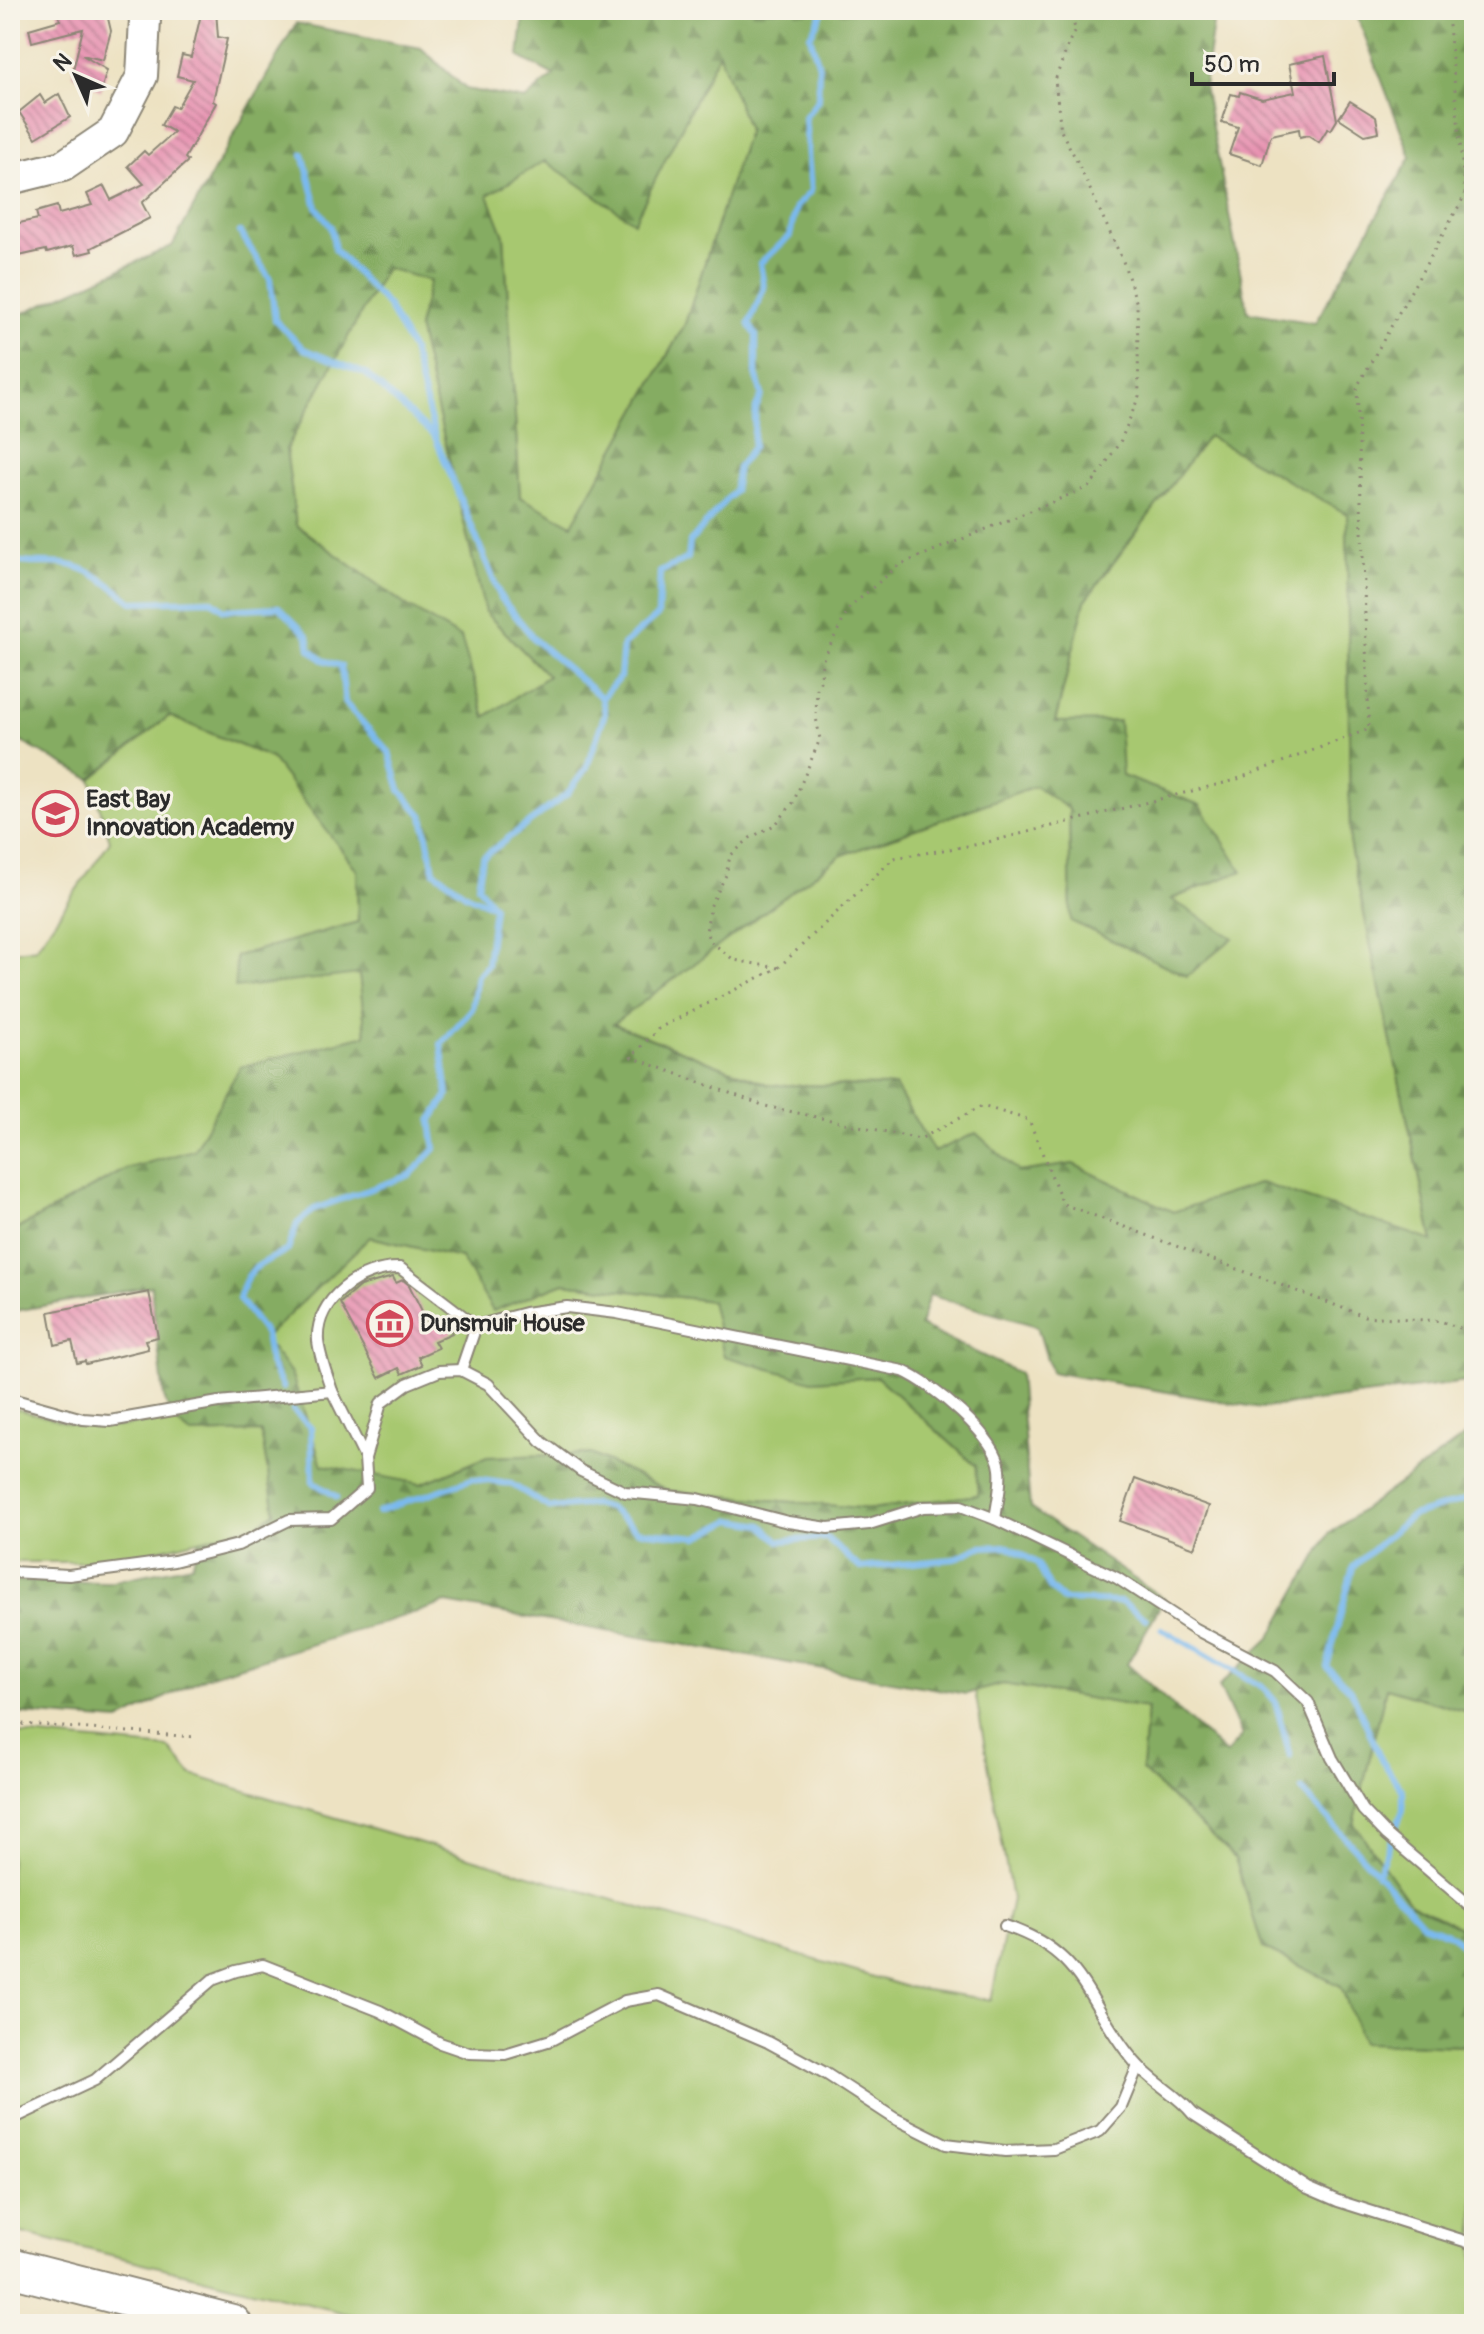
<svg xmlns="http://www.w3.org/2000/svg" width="1484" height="2334" font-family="Pangolin,sans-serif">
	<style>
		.green { fill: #a7c870; stroke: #697a4e; stroke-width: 2 }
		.forest { fill: url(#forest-firs); stroke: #586c46; stroke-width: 2; fill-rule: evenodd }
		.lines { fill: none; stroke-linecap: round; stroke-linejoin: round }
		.stream { stroke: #7ab9ee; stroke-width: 6 }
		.building { fill: url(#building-back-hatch) }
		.lane-casing { stroke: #8c8676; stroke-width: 14 }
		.secondary-casing { stroke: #8c8676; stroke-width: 34 }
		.highway-casing { stroke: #8c8676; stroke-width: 42 }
		.path { stroke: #8c8676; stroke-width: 3; stroke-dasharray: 2 6; stroke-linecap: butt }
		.lane { stroke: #fff; stroke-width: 10 }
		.secondary { stroke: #fff; stroke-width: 30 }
		.highway { stroke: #fff; stroke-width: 38 }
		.labels { text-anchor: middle; stroke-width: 6; stroke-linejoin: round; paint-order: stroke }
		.poi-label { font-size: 24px; font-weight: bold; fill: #2b2b2b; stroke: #f7f3e8; text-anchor: start }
	</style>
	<defs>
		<pattern id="forest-firs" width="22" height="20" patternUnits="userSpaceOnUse" patternTransform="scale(2)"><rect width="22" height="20" fill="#85ac62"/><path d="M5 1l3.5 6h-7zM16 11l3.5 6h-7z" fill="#6d8c51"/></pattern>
		<pattern id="building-back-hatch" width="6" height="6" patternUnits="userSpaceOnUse" patternTransform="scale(2)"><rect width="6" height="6" fill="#e792b1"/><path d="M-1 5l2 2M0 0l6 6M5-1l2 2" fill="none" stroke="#bb7790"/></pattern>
	</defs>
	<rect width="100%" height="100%" fill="#f7f3e8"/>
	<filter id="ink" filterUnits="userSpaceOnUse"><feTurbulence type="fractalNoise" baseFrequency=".0125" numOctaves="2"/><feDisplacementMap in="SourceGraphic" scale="16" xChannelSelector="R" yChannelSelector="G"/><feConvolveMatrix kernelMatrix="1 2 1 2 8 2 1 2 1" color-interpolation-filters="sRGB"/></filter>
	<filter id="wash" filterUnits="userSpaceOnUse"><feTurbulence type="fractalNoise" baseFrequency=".006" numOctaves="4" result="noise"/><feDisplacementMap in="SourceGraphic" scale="32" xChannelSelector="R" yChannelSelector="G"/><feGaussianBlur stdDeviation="1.8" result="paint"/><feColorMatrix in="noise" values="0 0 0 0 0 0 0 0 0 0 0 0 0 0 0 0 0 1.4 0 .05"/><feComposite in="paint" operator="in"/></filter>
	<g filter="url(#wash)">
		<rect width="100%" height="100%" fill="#ede2c2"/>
		<g class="green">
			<path d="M719,52L748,130L685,324L572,526L520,497L504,236L487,195Z"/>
			<path d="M386,267L430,281L418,327L485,612L548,676L485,717L461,638L408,607L296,525L286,449Z"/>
			<path d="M1208,436L1347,514L1350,847L1433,1242L1261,1183L1173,1212L1073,1164L1019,1172L976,1134L934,1152L895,1086L769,1085L612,1023L840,856L1035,786L1069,809L1071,921L1170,900L1241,871L1200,805L1122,776L1055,723L1085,601Z"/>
			<path d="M169,716L271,758L357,870L358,922L236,956L359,974L366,1035L240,1067L194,1150L126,1169L10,1233V952L36,948L110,841L91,779Z"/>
			<path d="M370,1237L461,1258L493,1310L564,1283L711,1301L812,1381L877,1377L976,1466L978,1495L871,1509L669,1491L591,1454L487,1457L421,1484L322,1466L291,1373L263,1339Z"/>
			<path d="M10,1407L79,1426L115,1427L172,1419L191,1434L261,1432L275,1512L256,1526L111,1562H10Z"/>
			<path d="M1003,1684L1147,1708L1142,1770L1235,1858L1263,1948L1341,1986L1362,2042L1465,2046L1474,2059V2324H389L10,2230V1733L169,1748L192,1775L907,1987L991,2000L1012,1899L975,1691Z"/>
			<path d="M1386,1688L1474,1714V1934L1410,1903L1354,1824Z"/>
		</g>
		<path class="forest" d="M524,10H1215L1204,86L1248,312L1315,323L1411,157L1355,10H1474V1381L1261,1408L1051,1372L1037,1326L929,1295L920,1326L1019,1373L1030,1508L1164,1599L1127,1664L1226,1754L1242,1736L1219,1686L1270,1638L1329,1534L1474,1430V1616L1467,1621H1474V1714L1386,1688L1354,1824L1410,1903L1474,1934V2059L1465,2046L1362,2043L1341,1986L1263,1948L1235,1858L1142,1770L1147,1708L1003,1684L966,1694L446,1603L205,1677L119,1721L10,1713V1581L108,1582L192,1565L200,1540L256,1526L275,1512L261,1432L191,1434L172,1419L164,1397L151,1286L10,1312V1233L126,1169L194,1150L240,1067L366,1035L359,974L235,988L236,956L358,922L357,870L271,758L169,716L91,779L10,736V319L172,246L296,23L421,48L466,89L525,100L554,75L519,57ZM719,53L748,130L685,324L572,525L520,497L504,236L488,195L545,161L634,222ZM386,268L430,281L418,327L485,612L548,676L485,717L461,638L408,607L296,525L286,449ZM1208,436L1347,514L1350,847L1433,1241L1261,1183L1173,1212L1073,1164L1019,1172L976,1133L934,1152L895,1086L769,1085L613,1024L840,856L1035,786L1069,809L1071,921L1187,976L1233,938L1171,899L1242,871L1200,805L1122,776L1119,721L1055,722L1085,601ZM370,1237L461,1258L493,1311L564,1283L711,1301L724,1356L812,1381L877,1377L976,1466L978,1495L871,1509L669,1491L591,1454L487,1457L421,1484L322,1465L291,1373L264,1339Z"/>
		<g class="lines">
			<g class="stream">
				<path d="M303,154L317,207L331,227L335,250L388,306L412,350L435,437"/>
				<path d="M240,232L270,279L275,320L304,349L366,374L435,437L501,598L536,641L602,698"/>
				<path d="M10,560C31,566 53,560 73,566C96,572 114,588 132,602L211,600L224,610L279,607L308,636L310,649L323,660L341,666L345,703L389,752L400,790L423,816L434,871L467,895L491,905"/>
				<path d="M283,1388L270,1363L265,1334L239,1299C248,1265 259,1265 288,1250L297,1224L314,1209L410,1175L435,1149L431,1121L448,1095L441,1044L472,1009L477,976L487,965L494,907L478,886L483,857L567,794L587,767L605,713L602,698L620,677L623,645L658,615L660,572L688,558L690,542L734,491L738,467L753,447L756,408L762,395L756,374V335L749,324L764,288L760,263L790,236L796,207L811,191L805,117L818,100L819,66L810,36L822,13L819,10"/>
				<path d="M293,1410L311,1428L313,1482L337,1497"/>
				<path d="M378,1512L472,1479L511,1484L550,1508L594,1504L609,1508L638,1531L698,1537L732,1520L762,1525L779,1541L827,1538L860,1568L954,1559L980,1547L1007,1546L1037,1563L1050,1588L1063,1600L1121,1602L1146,1619"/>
				<path d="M1162,1629L1264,1688L1275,1701L1290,1756"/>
				<path d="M1302,1790L1423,1924L1453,1936L1474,1958"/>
				<path d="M1377,1875L1403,1810V1791L1382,1761L1351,1690L1327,1667L1353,1567L1411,1516L1474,1497"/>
				<path d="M1474,1981V2002"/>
			</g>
		</g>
		<g id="blocks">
			<g class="building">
				<path d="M57,10H106L111,31L103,60L82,55L107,70L101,91L72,74L83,29L32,42L29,29L60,20Z"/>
				<path d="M202,10H216L218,37L227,39L213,101L216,103L185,158L188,161L142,203L150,218L91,248L92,251L76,255L73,246L47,253L46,250L10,258V225L38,219L36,212L57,206L59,214L92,205L87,194L104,186L111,200L144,184L128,166L144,151L148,155L174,132L161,125L172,106L177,108L193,80L177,76L182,55L191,57Z"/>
				<path d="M1325,56L1337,120L1331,130L1328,128L1319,142L1308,135L1300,137L1299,129L1271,135L1262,165L1229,154L1238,127L1222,122L1231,94L1239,96L1240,92L1262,99L1295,92L1289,64Z"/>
				<path d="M59,94L70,117L36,138L19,112L40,95L45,103Z"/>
				<path d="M1350,101L1376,117L1379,132L1365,135L1339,118Z"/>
				<path d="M393,1277L396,1283L403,1280L409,1285L430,1327L445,1319L452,1333L434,1341L438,1348L418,1357L422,1365L402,1374L399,1368L379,1378L340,1303L360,1286Z"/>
				<path d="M149,1292L158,1337L145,1340L148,1349L86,1364L85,1361L77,1363L72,1341L55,1345L49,1312Z"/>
				<path d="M1135,1479L1209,1506L1195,1548L1120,1521Z"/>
			</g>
		</g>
	</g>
	<g filter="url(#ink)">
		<use href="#blocks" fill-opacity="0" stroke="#8c8676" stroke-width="2"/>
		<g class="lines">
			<defs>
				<g id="lane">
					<path d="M461,1370L476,1326"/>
					<path d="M10,1401L15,1400L83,1419L110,1421L219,1402L332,1391C327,1375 320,1358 318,1341C315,1299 361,1267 400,1268L476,1326L525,1313L567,1307L617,1313L903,1371C932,1384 997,1436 1000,1469C1002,1485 997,1504 995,1519"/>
					<path d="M365,1458L381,1403L407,1384L439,1371L461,1370L488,1384L542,1442L581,1471L625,1492L698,1499L788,1522L828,1528L869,1524L923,1507L961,1506L995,1519L1117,1578L1195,1629L1275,1671L1308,1702L1332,1758L1363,1810L1387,1835L1474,1909"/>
					<path d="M10,1572L69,1575L174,1561L238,1545L289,1520L331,1519L367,1488L365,1458L332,1391"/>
					<path d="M1005,1926C1088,1953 1085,2003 1134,2061C1151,2082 1176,2093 1193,2114L1308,2188L1338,2201L1474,2244"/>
					<path d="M10,2120L95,2080L212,1980L236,1971L263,1965L380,2011L440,2043L469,2053L505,2054L551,2040L625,2001L659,1995L768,2042L825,2073L894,2118L946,2144L1005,2151L1054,2149L1100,2131L1121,2107L1138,2066"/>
				</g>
				<path id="secondary" d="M10,179L63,166L113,132L142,76L145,19L142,10"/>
				<path id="highway" d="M10,2267L232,2324"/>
			</defs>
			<use href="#lane" class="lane-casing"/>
			<use href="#secondary" class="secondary-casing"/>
			<use href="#highway" class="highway-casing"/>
			<g class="path">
				<path d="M1445,10L1448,15L1465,195L1357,387L1369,729L1232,781L980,844L894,858L778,968L659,1028L631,1057L765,1106L920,1139L982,1106L1029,1120L1063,1204L1364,1316L1440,1321L1474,1333"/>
				<path d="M778,968L734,960L710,941L706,932L710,907L726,875L730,856L750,838L776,824L793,803L820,739L816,717L817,688L821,679L822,661L850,607L899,565L1091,486L1121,440L1139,396L1137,304L1123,261L1076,159L1061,131L1055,80L1070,40L1076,31L1069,10"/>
				<path d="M10,1733L14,1727L24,1724L195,1737"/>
			</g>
			<use href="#lane" class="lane"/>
			<use href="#secondary" class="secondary"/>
			<use href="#highway" class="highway"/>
		</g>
	</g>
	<defs>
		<symbol id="school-ring" viewBox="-11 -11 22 22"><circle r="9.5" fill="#f7f3e8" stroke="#d1495b" stroke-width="1.5"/><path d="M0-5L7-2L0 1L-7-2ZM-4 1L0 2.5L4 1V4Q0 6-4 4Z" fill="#d1495b"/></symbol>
		<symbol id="museum-ring" viewBox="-11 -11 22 22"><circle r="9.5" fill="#f7f3e8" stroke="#d1495b" stroke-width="1.5"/><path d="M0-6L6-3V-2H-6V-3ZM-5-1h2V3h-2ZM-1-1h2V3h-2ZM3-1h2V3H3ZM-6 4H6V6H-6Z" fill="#d1495b"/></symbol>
	</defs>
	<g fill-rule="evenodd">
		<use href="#school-ring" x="30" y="788" width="51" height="51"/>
		<use href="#museum-ring" x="364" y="1298" width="51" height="51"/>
	</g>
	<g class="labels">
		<g class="poi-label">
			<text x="86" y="807">East Bay<tspan x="86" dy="28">Innovation Academy</tspan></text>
			<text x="420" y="1331">Dunsmuir House</text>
		</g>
	</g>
	<rect width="1484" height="2334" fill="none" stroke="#f7f3e8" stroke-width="40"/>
	<g transform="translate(76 76) rotate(315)" stroke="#f7f3e8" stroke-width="6" paint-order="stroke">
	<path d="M0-6L14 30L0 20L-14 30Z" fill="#2b2b2b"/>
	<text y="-12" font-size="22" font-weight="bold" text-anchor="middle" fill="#2b2b2b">N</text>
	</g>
	<path d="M1192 72v12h142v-12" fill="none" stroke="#2b2b2b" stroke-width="4"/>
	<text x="1204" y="72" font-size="24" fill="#2b2b2b" stroke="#f7f3e8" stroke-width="6" paint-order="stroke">50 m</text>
</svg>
